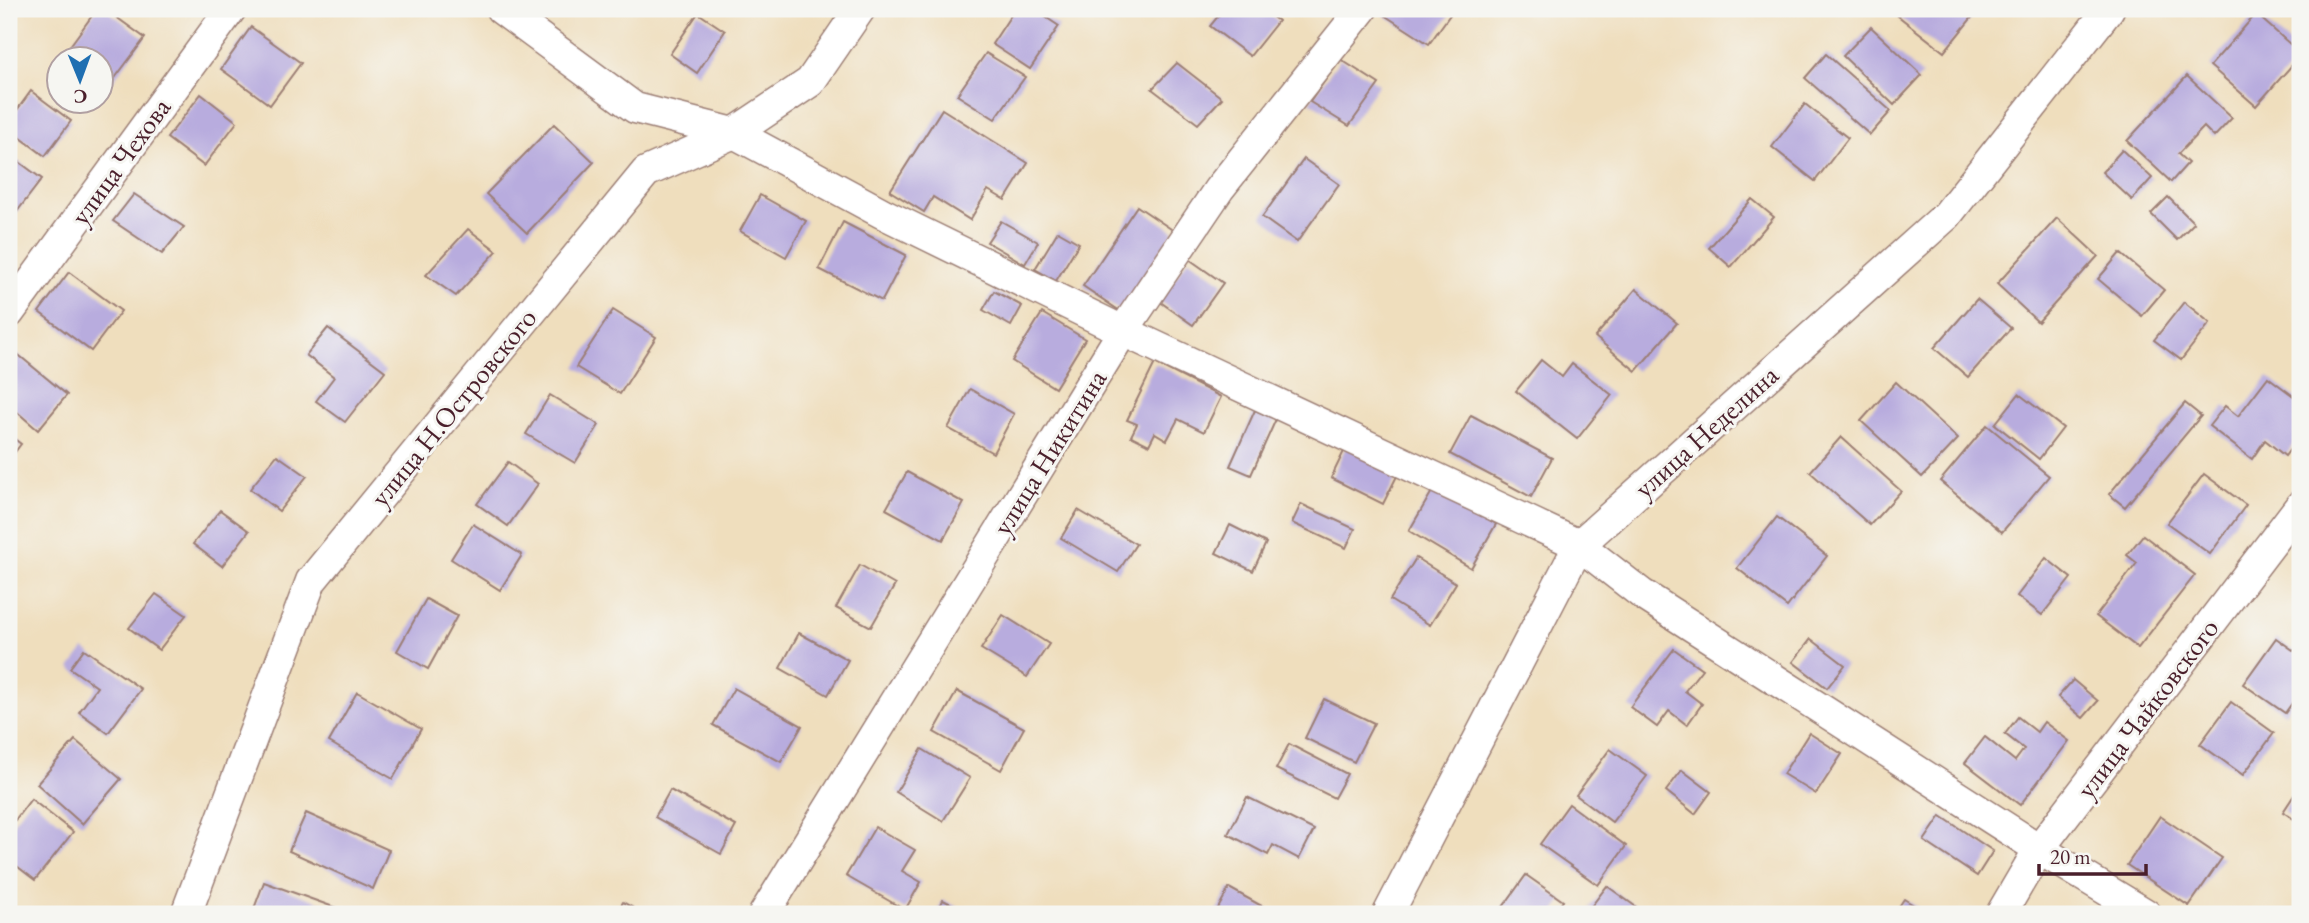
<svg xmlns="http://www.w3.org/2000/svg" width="2309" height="923" font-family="'EB Garamond',serif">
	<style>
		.building { fill: #b8acde }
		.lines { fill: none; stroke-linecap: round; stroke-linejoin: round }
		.street-casing { stroke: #9c7e74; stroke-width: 33 }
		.street { stroke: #fff; stroke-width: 30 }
		.labels { text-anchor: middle; stroke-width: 6; stroke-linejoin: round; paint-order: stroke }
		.street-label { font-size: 28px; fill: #4a1f2b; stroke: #f6f6f2 }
	</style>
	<rect width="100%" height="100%" fill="#f6f6f2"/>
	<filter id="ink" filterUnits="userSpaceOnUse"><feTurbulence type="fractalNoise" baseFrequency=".0143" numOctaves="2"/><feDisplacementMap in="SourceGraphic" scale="14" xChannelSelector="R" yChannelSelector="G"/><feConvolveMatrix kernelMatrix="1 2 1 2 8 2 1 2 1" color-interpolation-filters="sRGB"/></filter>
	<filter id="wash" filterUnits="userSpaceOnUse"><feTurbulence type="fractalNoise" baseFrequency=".00686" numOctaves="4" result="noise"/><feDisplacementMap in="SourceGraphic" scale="28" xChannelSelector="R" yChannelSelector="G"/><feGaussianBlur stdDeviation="1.57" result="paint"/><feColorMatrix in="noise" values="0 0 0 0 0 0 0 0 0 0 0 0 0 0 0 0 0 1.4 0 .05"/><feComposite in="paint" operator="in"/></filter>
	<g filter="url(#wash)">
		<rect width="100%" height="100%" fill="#efdebd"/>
		<g id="blocks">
			<g class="building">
				<path d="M97,9H105L145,38L112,82L102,75V60H80L67,50Z"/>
				<path d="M1015,9H1033L1059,26L1030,69L992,44Z"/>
				<path d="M1224,9H1262L1278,21L1250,56L1210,26Z"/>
				<path d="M1384,9H1454L1429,44L1381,13Z"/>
				<path d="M1902,9H1967L1974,15L1944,52L1897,15Z"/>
				<path d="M698,13L725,31L697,73L670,54Z"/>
				<path d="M2256,14L2300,53V56L2256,106L2210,66Z"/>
				<path d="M251,27L301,63L270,105L221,69Z"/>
				<path d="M1871,27L1922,75L1894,105L1843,56Z"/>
				<path d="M986,53L1025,77L995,119L957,95Z"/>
				<path d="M1826,54L1891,111L1870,135L1805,78Z"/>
				<path d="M1340,59L1379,84L1349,126L1310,102Z"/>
				<path d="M1177,63L1222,98L1198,124L1152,89Z"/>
				<path d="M2187,76L2232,118L2214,137L2204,127L2178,154L2188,163L2171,182L2127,141Z"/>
				<path d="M31,91L71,121L45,156L9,129V121Z"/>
				<path d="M201,94L237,122L204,166L167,138Z"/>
				<path d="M1805,104L1848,138L1815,181L1772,147Z"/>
				<path d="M942,109L1028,163L1005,200L988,190L970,220L933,197L924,212L890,191Z"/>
				<path d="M554,124L594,162L527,233L486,194Z"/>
				<path d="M2122,150L2152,178L2132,200L2102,172Z"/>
				<path d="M14,158L42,179L9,222V164Z"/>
				<path d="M1304,159L1339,184L1297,242L1262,217Z"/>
				<path d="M134,194L184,227L162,254L113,221Z"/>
				<path d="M760,195L806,221L786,257L740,231Z"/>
				<path d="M2168,197L2194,223L2177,240L2151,214Z"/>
				<path d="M1752,199L1774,217L1731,267L1709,248Z"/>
				<path d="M1137,206L1174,231L1120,311L1083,286Z"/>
				<path d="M2057,218L2098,256L2038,322L1997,284Z"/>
				<path d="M1001,221L1038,242L1025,264L987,242Z"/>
				<path d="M843,222L906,255L882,301L819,269Z"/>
				<path d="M468,229L497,251L456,296L426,275Z"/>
				<path d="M1058,231L1079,243L1056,281L1035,269Z"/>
				<path d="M2120,253L2164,290L2142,316L2098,279Z"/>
				<path d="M1189,259L1223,283L1193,325L1159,301Z"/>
				<path d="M69,272L121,311L91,351L39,312Z"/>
				<path d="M1636,289L1677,323L1636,371L1595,337Z"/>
				<path d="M994,291L1022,306L1011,326L983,310Z"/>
				<path d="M1977,299L2011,328L1968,377L1934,348Z"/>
				<path d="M2184,302L2210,323L2181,360L2154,340Z"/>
				<path d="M613,310L656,337L620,394L576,367Z"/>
				<path d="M1042,313L1085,339L1055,388L1012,361Z"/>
				<path d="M328,328L385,371L345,422L316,401L334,377L306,355Z"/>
				<path d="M15,352L67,395L38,430L9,405V360Z"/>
				<path d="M1541,360L1562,377L1572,364L1612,395L1577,439L1516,391Z"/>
				<path d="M1155,363L1221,397L1204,432L1178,419L1167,440L1155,433L1149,445L1131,436L1137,424L1127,420Z"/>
				<path d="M2268,377L2300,401V436L2285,456L2265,440L2252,459L2209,426L2225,406L2238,416Z"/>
				<path d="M1896,382L1958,439L1922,477L1861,421Z"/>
				<path d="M970,389L1014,414L993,453L948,428Z"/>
				<path d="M2019,394L2063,428L2039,459L1995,424Z"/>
				<path d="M550,395L599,425L575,463L526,434Z"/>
				<path d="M2185,403L2201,416L2125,507L2109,494Z"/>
				<path d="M1255,410L1276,419L1251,475L1230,466Z"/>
				<path d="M1471,415L1552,458L1531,497L1450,454Z"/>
				<path d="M1987,425L2049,476L2002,532L1940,481Z"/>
				<path d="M9,435L21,444L9,460Z"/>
				<path d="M1841,437L1901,491L1870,525L1810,472Z"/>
				<path d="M1347,445L1400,470L1383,504L1331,478Z"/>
				<path d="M277,455L307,476L279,511L250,489Z"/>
				<path d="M508,462L538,484L508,526L477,504Z"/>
				<path d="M907,472L964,503L943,540L886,509Z"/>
				<path d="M2204,474L2246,505L2210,554L2167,523Z"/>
				<path d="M1434,488L1496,524L1471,568L1409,531Z"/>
				<path d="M1301,504L1355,529L1346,548L1292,523Z"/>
				<path d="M220,510L249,531L222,566L193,544Z"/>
				<path d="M1078,510L1136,544L1118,572L1061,538Z"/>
				<path d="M1777,517L1827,556L1787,607L1737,568Z"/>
				<path d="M473,524L522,555L500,590L451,559Z"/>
				<path d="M1230,525L1266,543L1253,571L1216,553Z"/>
				<path d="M2143,535L2195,575L2138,648L2096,616L2137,563L2127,555Z"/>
				<path d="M1416,558L1456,583L1430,625L1390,600Z"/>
				<path d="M2046,558L2071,578L2042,615L2017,596Z"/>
				<path d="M860,565L895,585L871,627L836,608Z"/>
				<path d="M156,594L186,615L159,650L129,628Z"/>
				<path d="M426,599L457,616L428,669L397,651Z"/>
				<path d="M1003,615L1049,644L1027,677L981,649Z"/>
				<path d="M799,633L848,660L828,695L780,668Z"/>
				<path d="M2276,638L2300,655V692L2285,713L2243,684Z"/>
				<path d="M1811,639L1845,665L1827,688L1793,662Z"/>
				<path d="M84,649L141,689L108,733L79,712L97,687L70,668Z"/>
				<path d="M1674,649L1702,669L1685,691L1702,704L1687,725L1669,711L1657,727L1630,707Z"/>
				<path d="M2073,680L2098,701L2083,718L2058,697Z"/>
				<path d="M734,688L802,726L781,762L713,725Z"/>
				<path d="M957,691L1024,728L1001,770L934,732Z"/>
				<path d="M357,692L421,729L393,779L329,742Z"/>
				<path d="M1324,699L1374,723L1354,762L1305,738Z"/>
				<path d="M2231,702L2274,733L2243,775L2200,744Z"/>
				<path d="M2018,717L2037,732L2044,722L2069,741L2020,805L1965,763L1985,737L2015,761L2024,749L2005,734Z"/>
				<path d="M1809,733L1842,754L1816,794L1783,774Z"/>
				<path d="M75,740L121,779L82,824L37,784Z"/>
				<path d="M1289,744L1347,774L1334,798L1276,769Z"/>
				<path d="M922,749L970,778L943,821L896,792Z"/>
				<path d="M1610,749L1647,776L1612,822L1576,795Z"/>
				<path d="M1682,770L1711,792L1695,814L1666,791Z"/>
				<path d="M2300,786V823L2283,812Z"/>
				<path d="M670,790L736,826L721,854L655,817Z"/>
				<path d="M1247,797L1314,830L1299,859L1273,845L1268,855L1228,834Z"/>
				<path d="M31,799L73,832L35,880L9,860V828Z"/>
				<path d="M1569,804L1626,846L1598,885L1540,844Z"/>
				<path d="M306,813L389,850L373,889L289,851Z"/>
				<path d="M1941,816L1993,851L1977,876L1924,841Z"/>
				<path d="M2160,816L2222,858L2189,906L2127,865Z"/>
				<path d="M875,827L915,850L902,871L921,882L905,910L846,876Z"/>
				<path d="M1526,875L1563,901L1553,914H1498Z"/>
				<path d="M264,882L353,914H252Z"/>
				<path d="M1607,886L1646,914H1599L1590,908Z"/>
				<path d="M1229,888L1269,910L1267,914H1215Z"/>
				<path d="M1904,899L1928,914H1894Z"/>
				<path d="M943,900L972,914H936Z"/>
				<path d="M623,902L644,914H616Z"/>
			</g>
		</g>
	</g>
	<g filter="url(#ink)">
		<use href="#blocks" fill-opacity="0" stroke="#9c7e74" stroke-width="2"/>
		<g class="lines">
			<defs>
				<g id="street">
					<path d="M501,9L635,108L734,133L882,213L1123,331L1579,545L1642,594L2039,849L2146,914"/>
					<path d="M9,313L231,9"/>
					<path d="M186,914L311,581L646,172L734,133L810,82L860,9"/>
					<path d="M764,914L1123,331L1219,189L1362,9"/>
					<path d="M1388,914L1579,545L1947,215L2109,9"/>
					<path d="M2001,914L2039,849L2300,506"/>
				</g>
			</defs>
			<use href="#street" class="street-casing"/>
			<use href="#street" class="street"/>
		</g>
	</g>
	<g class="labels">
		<g class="street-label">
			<text transform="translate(120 161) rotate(-54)" y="10">улица Чехова</text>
			<text transform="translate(453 407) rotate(-51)" y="10">улица Н.Островского</text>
			<text transform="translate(1706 431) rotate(-42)" y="10">улица Неделина</text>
			<text transform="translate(1049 452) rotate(-58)" y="10">улица Никитина</text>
			<text transform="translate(2147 708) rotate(-53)" y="10">улица Чайковского</text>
		</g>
	</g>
	<rect width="2309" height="923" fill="none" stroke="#f6f6f2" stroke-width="35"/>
	<g transform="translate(80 80) rotate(179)"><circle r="33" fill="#f6f6f2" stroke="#b1a0a2" stroke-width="2"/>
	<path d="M0-5L12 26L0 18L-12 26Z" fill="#1f6fb2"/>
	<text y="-10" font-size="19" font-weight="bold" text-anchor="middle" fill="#4a1f2b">С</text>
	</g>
	<path d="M2039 864v10h107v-10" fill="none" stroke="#4a1f2b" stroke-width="3.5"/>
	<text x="2050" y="864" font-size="21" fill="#4a1f2b" stroke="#f6f6f2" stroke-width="5" paint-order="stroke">20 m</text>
</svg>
